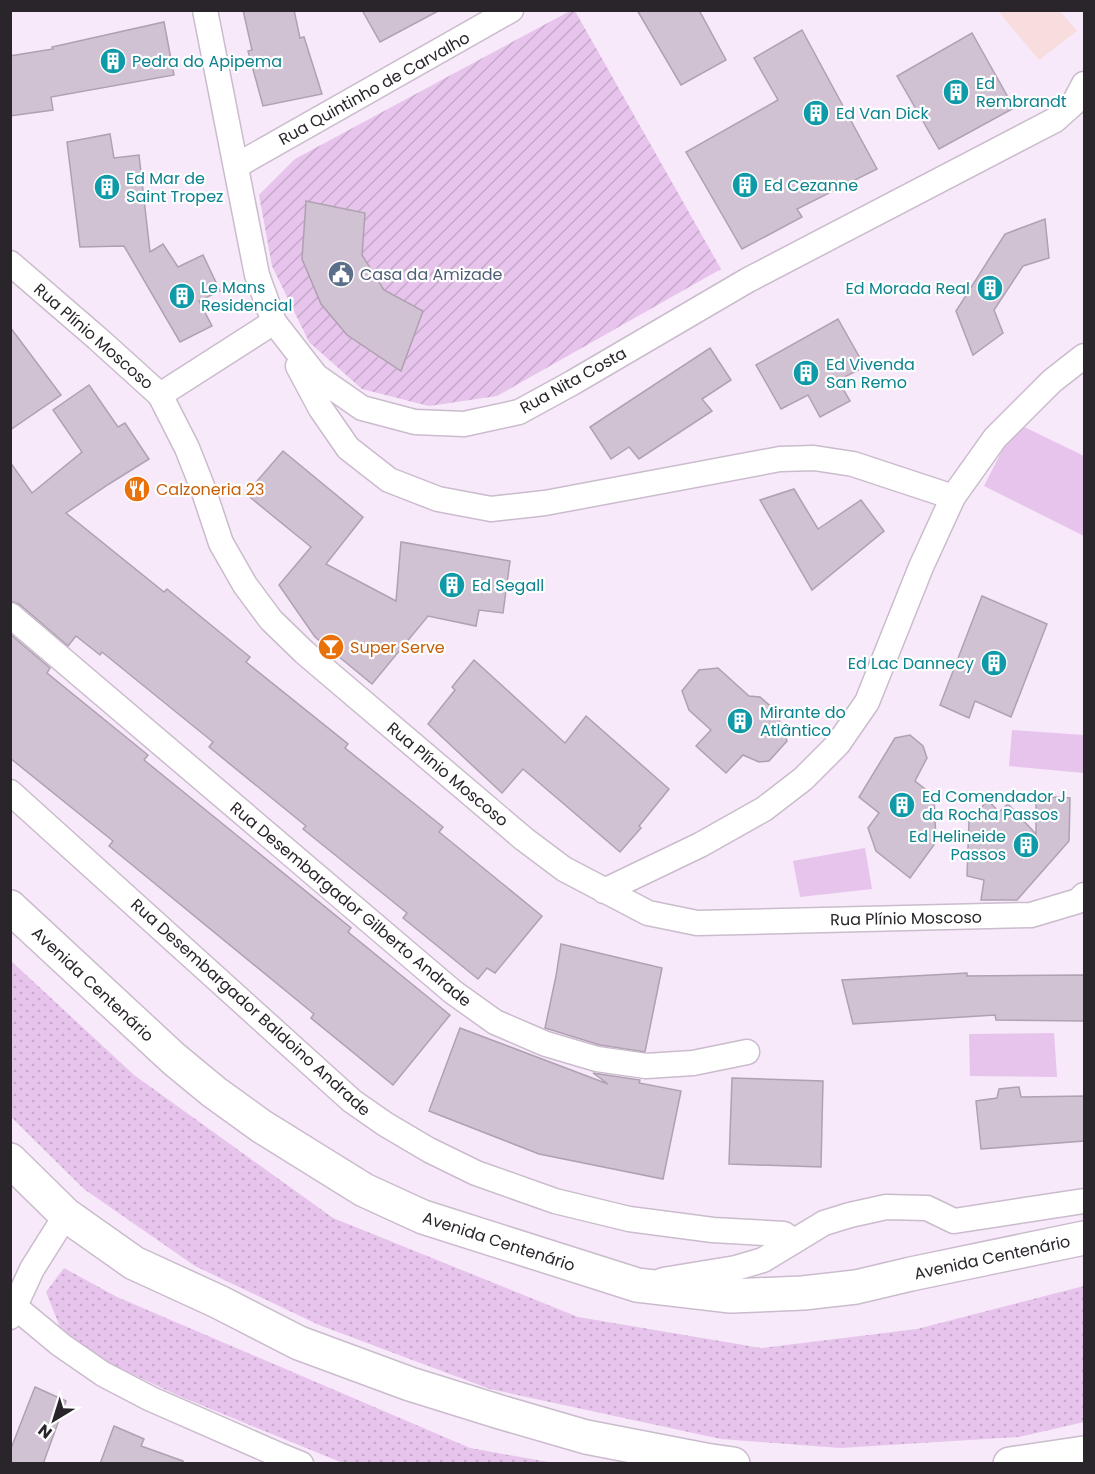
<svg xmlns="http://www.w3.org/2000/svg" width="1095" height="1474" font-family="Poppins,sans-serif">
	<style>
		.medical { fill: #f8ddde }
		.grass { fill: url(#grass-dots) }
		.garden { fill: url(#garden-furrows) }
		.pitch { fill: #e6c4eb }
		.building { fill: #d1c2d3; stroke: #afa1b1; stroke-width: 1.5 }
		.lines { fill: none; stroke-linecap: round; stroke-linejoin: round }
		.street-casing { stroke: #cabccc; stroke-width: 27 }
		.primary-casing { stroke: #cabccc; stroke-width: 36 }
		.street { stroke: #fff; stroke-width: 24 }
		.primary { stroke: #fff; stroke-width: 33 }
		.labels { text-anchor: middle; stroke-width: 4.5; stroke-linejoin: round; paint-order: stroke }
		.culture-label { font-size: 16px; fill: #0d838f; stroke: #fff; text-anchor: start }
		.street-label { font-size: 16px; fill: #2a252b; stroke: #fff }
		.service-label { font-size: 16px; fill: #4e5e75; stroke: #fff; text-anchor: start }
		.food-label { font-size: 16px; fill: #c56008; stroke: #fff; text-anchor: start }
	</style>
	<defs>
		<pattern id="grass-dots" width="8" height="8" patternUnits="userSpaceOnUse" patternTransform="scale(1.5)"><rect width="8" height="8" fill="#e6c4eb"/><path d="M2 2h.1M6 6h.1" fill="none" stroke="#c5a8ca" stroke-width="1.8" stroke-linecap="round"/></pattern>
		<pattern id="garden-furrows" width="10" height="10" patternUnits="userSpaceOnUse" patternTransform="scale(1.5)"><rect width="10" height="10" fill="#e6c4eb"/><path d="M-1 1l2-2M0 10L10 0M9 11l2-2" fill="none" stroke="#c5a8ca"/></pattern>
	</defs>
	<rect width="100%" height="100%" fill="#f7e8fa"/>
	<path class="medical" d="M998,11H1060L1077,31L1039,60Z"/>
	<g class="grass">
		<path d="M11,961L134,1075L333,1218L578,1317L761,1348L917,1329L1084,1286V1422L1019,1437L840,1448L721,1439L490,1389L319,1325L195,1266L84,1189L11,1117Z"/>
		<path d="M64,1268L117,1297L470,1448L554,1463H343L179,1396L94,1356L60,1327L46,1292Z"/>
	</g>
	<path class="garden" d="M570,11H575L721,269L497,396L429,406L362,389L309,342L272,266L259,195L295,159Z"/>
	<g class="pitch">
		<path d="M1016,423L1084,456V536L984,486Z"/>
		<path d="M1012,730L1084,735V773L1009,766Z"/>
		<path d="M865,848L872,889L800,897L793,861Z"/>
		<path d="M1054,1033L1057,1077L970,1076L969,1034Z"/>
	</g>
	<g class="building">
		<path d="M243,10H294L300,38L304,37L322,94L263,106L248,51L252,50Z"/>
		<path d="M362,10H440L380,42Z"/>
		<path d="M637,10H699L726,60L681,85Z"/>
		<path d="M164,22L174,75L51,97L53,110L10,116V56L53,49L52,47Z"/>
		<path d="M802,30L877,169L797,209L802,217L742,249L686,152L778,100L754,58Z"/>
		<path d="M972,33L1014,108L939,149L897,76Z"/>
		<path d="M110,134L114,158L139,155L150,252L163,244L178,267L203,255L220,291L199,301L212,326L180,342L124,246L80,247L67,142Z"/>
		<path d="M306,201L365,213L362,255L384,290L423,311L401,371L347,335L321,304L302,259Z"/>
		<path d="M1045,219L1049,258L1023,266L994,310L1003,333L973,355L956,311L1005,234Z"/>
		<path d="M838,319L865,367L838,380L850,401L820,417L808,395L781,409L756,365Z"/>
		<path d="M10,327L61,395L10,430Z"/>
		<path d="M710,348L731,380L702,399L712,411L639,459L629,447L611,459L590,427Z"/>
		<path d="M89,385L118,427L125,423L149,459L109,484L66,513L164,592L167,589L250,657L246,662L348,744L345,748L443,827L439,832L542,916L495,973L487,968L478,979L403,918L407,913L303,829L306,826L209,747L213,742L102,652L100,655L76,636L68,646L19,604L10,601V462L32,493L82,452L53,410Z"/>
		<path d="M283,451L363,517L326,564L396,601L401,542L510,561L503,613L479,610L476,626L428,616L372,684L315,637L279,585L311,547L246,494Z"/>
		<path d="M794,489L818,529L861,500L884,531L812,590L760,500Z"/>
		<path d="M982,596L1047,624L1011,717L975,701L969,718L940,705Z"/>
		<path d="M10,634L50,668L47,673L148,755L144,760L351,928L348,932L450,1015L393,1085L311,1018L314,1014L109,846L113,841L10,758Z"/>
		<path d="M474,660L565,743L586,716L669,789L639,826L641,828L620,852L523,769L502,793L428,724L455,690L452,687Z"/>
		<path d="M718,668L749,696L760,697L776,711L787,741L769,761L759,762L743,755L726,773L696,746L711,730L689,710L682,691L699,670Z"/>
		<path d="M910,735L923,746L927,758L915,781L934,796L936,842L910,878L876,851L868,828L879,813L859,797L895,738Z"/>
		<path d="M1036,796L1070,798L1069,841L1017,900H981L984,880L967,876L969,821L988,800L999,812L1008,804L1036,834Z"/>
		<path d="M561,944L662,968L645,1052L600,1045L545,1028L556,976Z"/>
		<path d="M967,973V976L1084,975V1021L996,1020L995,1015L853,1024L842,980Z"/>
		<path d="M460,1028L608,1084L593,1073L640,1080L639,1083L681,1091L663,1179L539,1154L429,1111Z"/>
		<path d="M732,1078L823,1081L821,1167L729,1164Z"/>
		<path d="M1019,1087L1021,1097L1084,1096V1141L981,1149L976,1101L997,1098L999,1089Z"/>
		<path d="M35,1387L66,1401L43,1464H10V1451Z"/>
		<path d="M114,1426L144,1439L141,1446L183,1461L182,1464H100Z"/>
	</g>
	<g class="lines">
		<defs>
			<g id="street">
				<path d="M205,10L257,275L274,322L316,376L362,408L415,422L464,424L519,412L572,383L748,280L1055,120L1074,103L1084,84"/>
				<path d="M236,166L511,10"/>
				<path d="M10,263L97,338L160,395L187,448L202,486L221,543L245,585L271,620L304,652L524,839L564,869L648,913L697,923L1031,915L1078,901L1084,895"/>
				<path d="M298,366L321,409L348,448L389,480L438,499L491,509L545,503L780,459L814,458L853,464L953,497"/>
				<path d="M160,395L274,322"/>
				<path d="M10,615L453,992L495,1022L546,1044L597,1059L646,1066L693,1063L747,1052"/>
				<path d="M10,792L352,1101L385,1124L429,1150L476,1173L555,1201L629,1219L713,1230L784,1234L794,1241"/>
				<path d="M604,891L700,845L764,809L803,779L838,744L867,702L921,567L953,497L995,438L1052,381L1084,356"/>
				<path d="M663,1280L736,1268L763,1260L824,1223L850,1215L886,1207L927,1208L954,1221L1084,1201"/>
				<path d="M14,1306L61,1345L103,1374L151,1399L279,1455L301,1464"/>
				<path d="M10,1317L32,1269L66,1215"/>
			</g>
			<g id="primary">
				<path d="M10,907L174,1059L214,1092L261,1126L364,1190L423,1217L637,1285L731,1296L803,1293L856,1287L911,1274L1084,1238"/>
				<path d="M10,1160L66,1215L134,1263L219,1302L299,1343L410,1384L500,1412L586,1437L705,1460L733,1464"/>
				<path d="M1010,1464L1084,1453"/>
			</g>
		</defs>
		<use href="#street" class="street-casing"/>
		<use href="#primary" class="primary-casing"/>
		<use href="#street" class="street"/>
		<use href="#primary" class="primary"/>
	</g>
	<defs>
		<symbol id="building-disc" viewBox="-11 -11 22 22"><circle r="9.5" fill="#0f9aa8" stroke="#fff"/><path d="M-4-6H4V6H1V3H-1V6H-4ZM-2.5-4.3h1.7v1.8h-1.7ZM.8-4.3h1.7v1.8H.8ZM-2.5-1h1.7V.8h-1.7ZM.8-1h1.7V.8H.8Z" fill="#fff"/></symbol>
		<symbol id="civic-disc" viewBox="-11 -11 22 22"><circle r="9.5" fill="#5c6f8a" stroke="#fff"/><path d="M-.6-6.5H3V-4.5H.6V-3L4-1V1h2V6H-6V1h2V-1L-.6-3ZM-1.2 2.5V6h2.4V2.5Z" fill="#fff"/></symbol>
		<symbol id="restaurant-disc" viewBox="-11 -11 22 22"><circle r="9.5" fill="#e8710a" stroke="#fff"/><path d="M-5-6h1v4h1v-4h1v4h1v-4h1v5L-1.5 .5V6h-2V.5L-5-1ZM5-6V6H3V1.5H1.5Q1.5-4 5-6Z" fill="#fff"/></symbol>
		<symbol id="bar-disc" viewBox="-11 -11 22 22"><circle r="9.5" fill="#e8710a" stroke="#fff"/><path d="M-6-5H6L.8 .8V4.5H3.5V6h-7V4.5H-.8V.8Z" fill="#fff"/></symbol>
	</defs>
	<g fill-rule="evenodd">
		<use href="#building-disc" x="98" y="46" width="30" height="30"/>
		<use href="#building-disc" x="941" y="77" width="30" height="30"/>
		<use href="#building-disc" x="801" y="98" width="30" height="30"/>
		<use href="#building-disc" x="730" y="170" width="30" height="30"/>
		<use href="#building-disc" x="92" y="172" width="30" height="30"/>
		<use href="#civic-disc" x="326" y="259" width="30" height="30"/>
		<use href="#building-disc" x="975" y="273" width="30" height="30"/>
		<use href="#building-disc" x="167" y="281" width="30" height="30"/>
		<use href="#building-disc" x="791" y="358" width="30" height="30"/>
		<use href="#restaurant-disc" x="122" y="474" width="30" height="30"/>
		<use href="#building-disc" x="437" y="570" width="30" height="30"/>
		<use href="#bar-disc" x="316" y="632" width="30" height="30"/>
		<use href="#building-disc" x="979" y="648" width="30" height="30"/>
		<use href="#building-disc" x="725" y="706" width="30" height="30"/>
		<use href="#building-disc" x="887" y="790" width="30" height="30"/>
		<use href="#building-disc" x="1011" y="830" width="30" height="30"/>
	</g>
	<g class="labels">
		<g class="culture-label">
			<text x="132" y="67">Pedra do Apipema</text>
			<text x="976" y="89">Ed<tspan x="976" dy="18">Rembrandt</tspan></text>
			<text x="836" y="119">Ed Van Dick</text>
			<text x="126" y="184">Ed Mar de<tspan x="126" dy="18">Saint Tropez</tspan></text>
			<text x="764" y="191">Ed Cezanne</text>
			<text x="201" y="293">Le Mans<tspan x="201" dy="18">Residencial</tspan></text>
			<text x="970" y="294" text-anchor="end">Ed Morada Real</text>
			<text x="826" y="370">Ed Vivenda<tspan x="826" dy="18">San Remo</tspan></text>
			<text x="472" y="591">Ed Segall</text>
			<text x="974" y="669" text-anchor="end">Ed Lac Dannecy</text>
			<text x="760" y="718">Mirante do<tspan x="760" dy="18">Atlântico</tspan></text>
			<text x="922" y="802">Ed Comendador J<tspan x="922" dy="18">da Rocha Passos</tspan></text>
			<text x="1006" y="842" text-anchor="end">Ed Helineide<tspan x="1006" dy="18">Passos</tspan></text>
		</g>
		<g class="street-label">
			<text transform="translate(374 88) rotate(-29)" y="6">Rua Quintinho de Carvalho</text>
			<text transform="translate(94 336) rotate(41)" y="6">Rua Plínio Moscoso</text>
			<text transform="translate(573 380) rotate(-29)" y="6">Rua Nita Costa</text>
			<text transform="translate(448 774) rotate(40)" y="6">Rua Plínio Moscoso</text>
			<text transform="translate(351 904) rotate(40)" y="6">Rua Desembargador Gilberto Andrade</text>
			<text transform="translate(906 918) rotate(-1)" y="6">Rua Plínio Moscoso</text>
			<text transform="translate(93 984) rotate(43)" y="6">Avenida Centenário</text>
			<text transform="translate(251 1007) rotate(42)" y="6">Rua Desembargador Baldoino Andrade</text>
			<text transform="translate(499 1241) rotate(18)" y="6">Avenida Centenário</text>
			<text transform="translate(992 1257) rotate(-12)" y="6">Avenida Centenário</text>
		</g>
		<g class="service-label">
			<text x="360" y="280">Casa da Amizade</text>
		</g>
		<g class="food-label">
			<text x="156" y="495">Calzoneria 23</text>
			<text x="350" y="653">Super Serve</text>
		</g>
	</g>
	<rect width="1095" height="1474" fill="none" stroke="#2a252b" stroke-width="24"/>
	<g transform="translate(54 1420) rotate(218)" stroke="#ffffff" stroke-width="4.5" paint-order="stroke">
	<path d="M0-4.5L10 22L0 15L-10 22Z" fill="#2a252b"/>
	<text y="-9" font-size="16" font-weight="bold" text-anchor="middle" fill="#2a252b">N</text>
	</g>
</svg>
